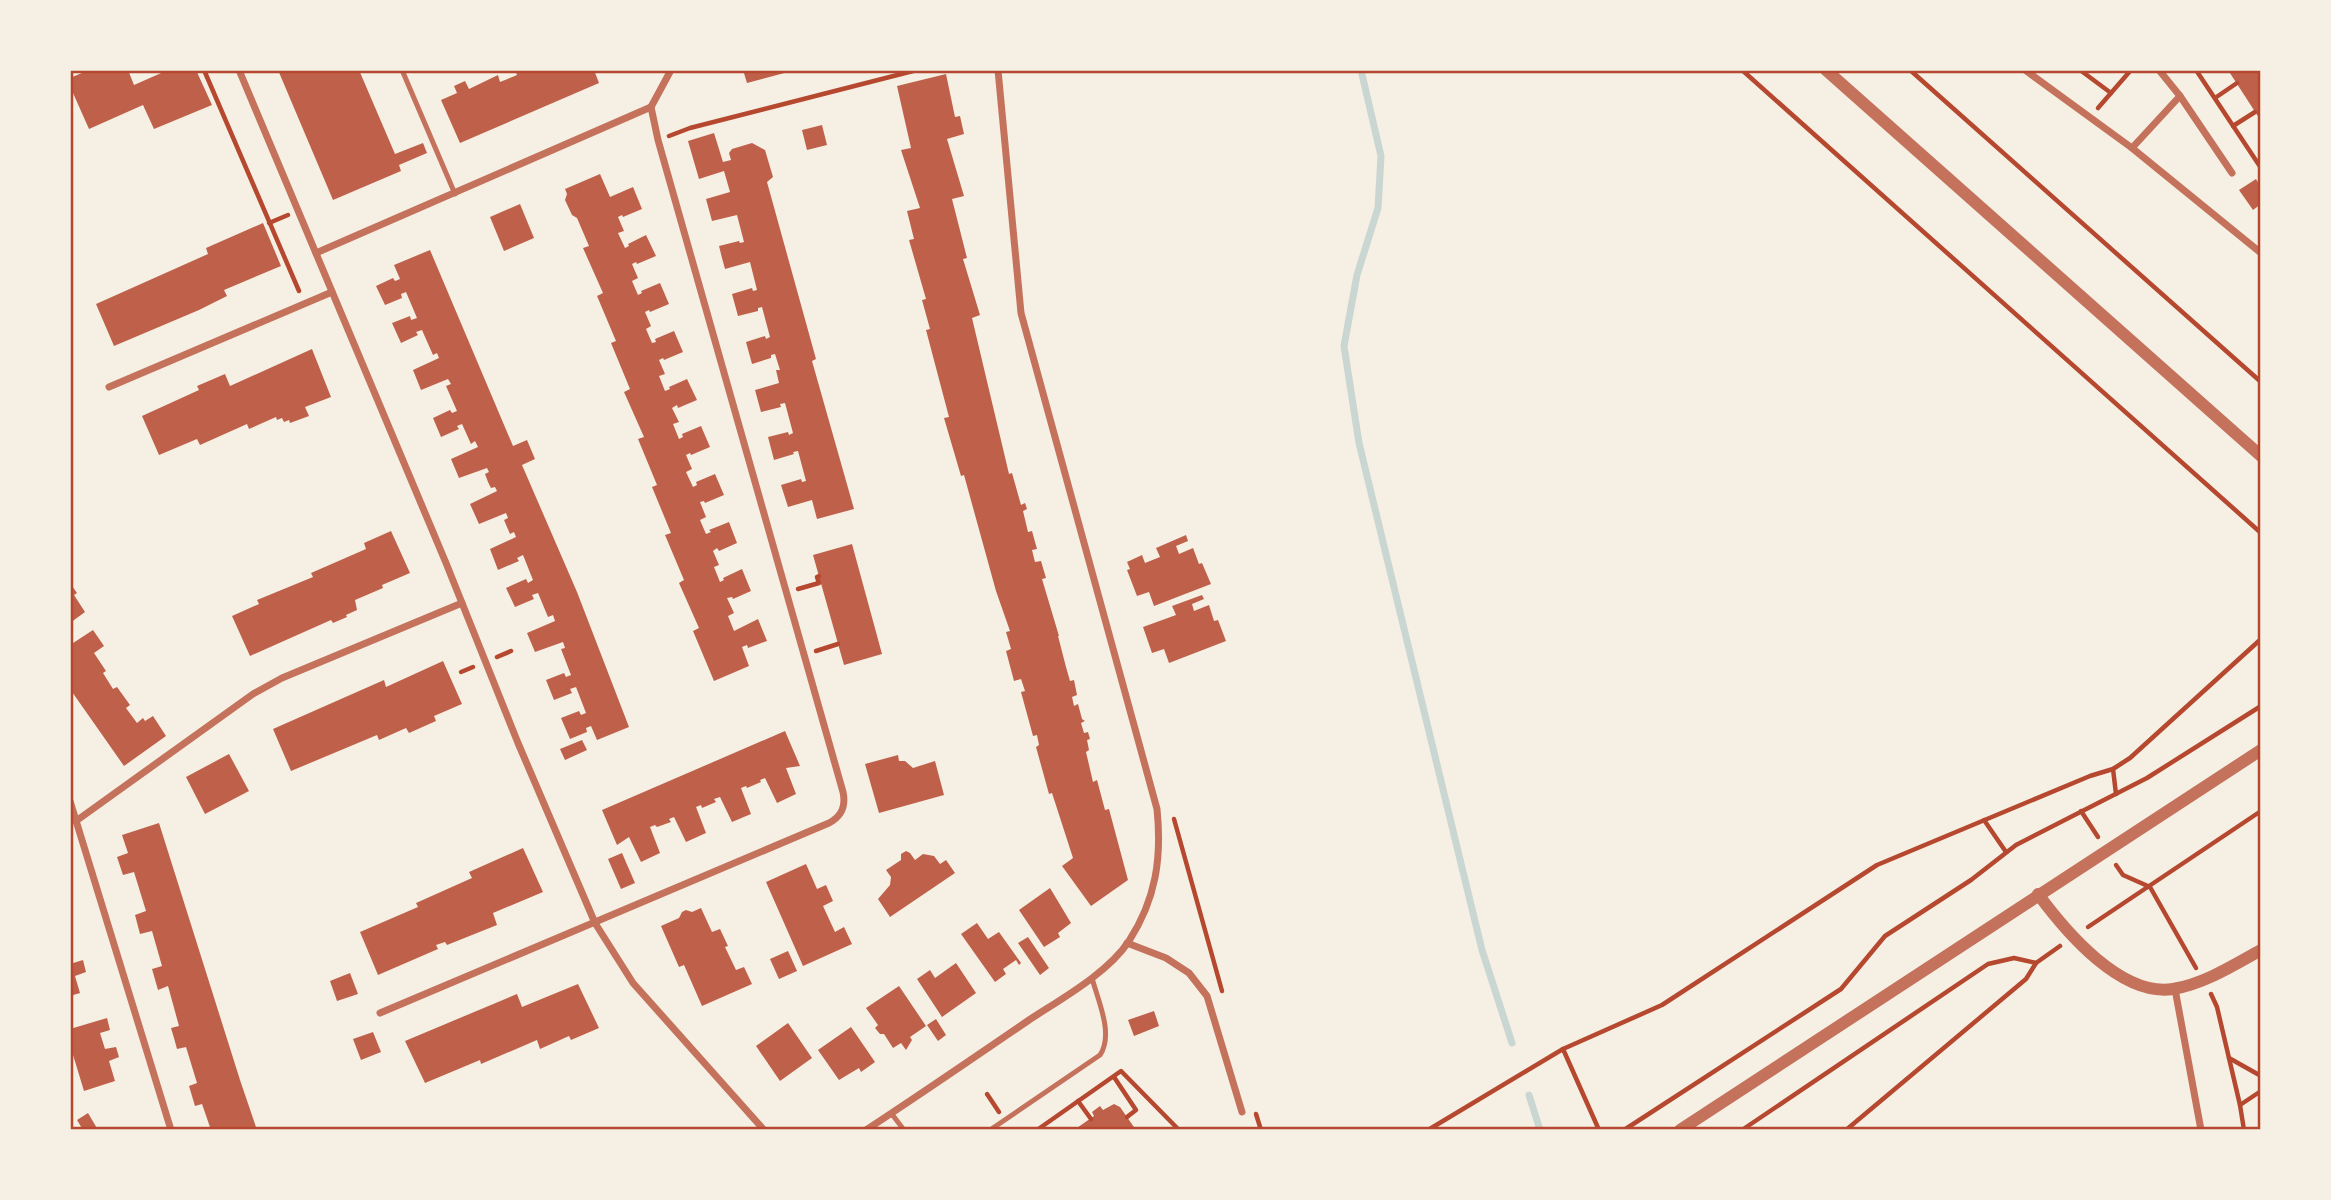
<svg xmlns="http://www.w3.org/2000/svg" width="2331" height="1200" font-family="Spectral,serif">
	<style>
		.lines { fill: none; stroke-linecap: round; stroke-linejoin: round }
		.stream { stroke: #c9d6d2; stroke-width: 7 }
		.building { fill: #bf614a }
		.path { stroke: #b5482f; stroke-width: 4.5 }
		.service { stroke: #c5725c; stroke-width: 5 }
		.minor { stroke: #c5725c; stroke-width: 7 }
		.tertiary { stroke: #c5725c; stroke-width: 12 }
		.neatline { fill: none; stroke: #b5482f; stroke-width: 2.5 }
	</style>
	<rect width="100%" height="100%" fill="#f6efe4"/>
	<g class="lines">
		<g class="stream">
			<path d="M1361,70L1381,156L1378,208L1357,275L1344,346L1359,443L1482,950L1512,1043"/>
			<path d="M1529,1095L1540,1130"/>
		</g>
	</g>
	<g class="building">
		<path d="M89,70H128L134,85L168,70H196L212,105L154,129L143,105L89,129L73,93L70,95V78Z"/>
		<path d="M278,70H359L395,154L423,143L427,153L399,165L401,171L333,200Z"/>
		<path d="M515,70H594L599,83L460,143L441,100L457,93L454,86L465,81L469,89L498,75L500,82L517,75Z"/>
		<path d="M743,70H792V71L747,83Z"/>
		<path d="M2228,70H2261V121Z"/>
		<path d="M946,74L955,117L960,116L964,134L947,139L964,196L952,199L967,258L963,259L980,315L972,318L1009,474L1012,473L1021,505L1025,503L1027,509L1023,511L1028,532L1032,531L1037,549L1032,550L1035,562L1041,561L1046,578L1042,579L1059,636H1058L1066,667L1070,681L1074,680L1077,695L1072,697L1074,706L1078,704L1082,719L1085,721L1081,723L1084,733L1088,732L1090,739L1087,740L1089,750L1086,752L1093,782L1097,780L1105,810L1109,809L1128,880L1091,906L1062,866L1073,858L1052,793L1049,794L1036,747L1039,745L1037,735L1033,736L1021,692L1025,691L1021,679L1014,681L1006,651L1011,649L1006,632L1010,631L996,591L964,475L961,476L944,418L949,417L926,330L930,329L922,300L926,299L909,240L914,239L907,211L920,208L901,150L911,148L897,86Z"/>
		<path d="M822,125L827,145L807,150L802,130Z"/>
		<path d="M714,133L723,162L731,160L729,153L732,149L752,143L765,150L773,177L767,182L816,359L812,361L854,509L817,519L812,500L788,507L781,485L801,479L802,482L806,481L798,451L793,452L794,454L774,460L768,437L788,432L789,435L793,433L785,403L780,404L781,407L761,412L755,390L779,383L776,370H780L775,354L771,355V358L752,364L746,342L765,336L766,339L770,337L762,307L758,308V311L738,316L732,294L752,288L753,291L757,290L750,262L725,269L722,258L719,246L739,241L740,243L744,242L737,215L712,221L706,199L730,192L724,171L699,179L688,141Z"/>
		<path d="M600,174L610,197L633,187L642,209L623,217L622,215L618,217L624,231L618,233L625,248L629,246L628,244L646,235L656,256L637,264L636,262L632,264L638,278L632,281L638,295L642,293L641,291L660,283L669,304L650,312L649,310L645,312L651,326L646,329L652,343L656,342L655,339L674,331L683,352L664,360L663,358L659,360L665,374L659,376L665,391L670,389L669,387L687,379L697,400L678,408L677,405L672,408L679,422L673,424L679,439L683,437L682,434L701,426L710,447L691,455L690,453L686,455L692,469L686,472L693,487L697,485L696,482L715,474L724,495L705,503L704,501L700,502L706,517L700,520L706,534L711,532L709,530L729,522L737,543L719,551L717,548L713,551L719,565L714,567L720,582L724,580L723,578L742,569L751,591L733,599L732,597L727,598L734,613L728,616L734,631L758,619L767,641L748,648L747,645L742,647L749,666L714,681L693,631L699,628L679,583L684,580L665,535L671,533L652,487L657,485L638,439L644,437L624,392L630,389L611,343L616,341L597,296L603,293L583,248L589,246L577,218L572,215L565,200L567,194L565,189Z"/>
		<path d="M2256,179L2261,187V204L2253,210L2239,190Z"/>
		<path d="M520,204L534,238L504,251L490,217Z"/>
		<path d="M263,223L281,266L224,290L227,296L199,310L114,346L96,304L208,254L206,248Z"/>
		<path d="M430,250L513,446L527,440L535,459L522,465L577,592L629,727L597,740L591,726L586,728L587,732L570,739L561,718L579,711L581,715L586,713L576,687L570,689L572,693L554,700L546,680L564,673L566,677L571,675L561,649L565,648L563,642L535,652L527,633L555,621L553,615L548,617L538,593L532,595L534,599L515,607L506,588L526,579L528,583L533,580L523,555L517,558L519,561L498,570L490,549L516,537L514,532L510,534L504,520L508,518L506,513L479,524L470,504L497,491L495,487L491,488L488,482L485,474L489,472L487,468L459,478L451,459L478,447L475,441L471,444L462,424L457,426L459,429L441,437L433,418L450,410L452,413L457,411L446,386L451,384L448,379L421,390L413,370L439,358L437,353L433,355L422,330L416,332L418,335L401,343L392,323L410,316L411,320L417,318L406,292L401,294L402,298L385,305L376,286L393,278L395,281L400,279L394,265Z"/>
		<path d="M312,349L331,397L305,407L309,416L290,423L289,420L284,422L282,418L277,420L276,417L249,429L247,424L200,445L197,439L159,455L142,416L199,390L197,386L225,374L230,386Z"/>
		<path d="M391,531L410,573L382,585L383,588L355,600L357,610L346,615L347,617L333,623L331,620L250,656L232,616L259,604L257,600L313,577L311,573L366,549L364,543Z"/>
		<path d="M1186,535L1188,541L1176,546L1179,554L1193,548L1199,564L1202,563L1211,584L1154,606L1149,592L1137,596L1127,570L1130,569L1127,562L1142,555L1145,563L1160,557L1156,548Z"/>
		<path d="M852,544L882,654L844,665L813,555Z"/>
		<path d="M70,583L77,593L74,595L85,612L70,623Z"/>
		<path d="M1202,595L1204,599L1192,604L1194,611L1209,605L1214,621L1218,620L1226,641L1169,663L1164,649L1152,653L1143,627L1176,615L1172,606Z"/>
		<path d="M93,630L104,646L94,653L106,671L103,673L113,689L117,687L130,705L126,708L137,723L143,718L145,721L153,716L166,736L124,766L70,689V645Z"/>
		<path d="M443,661L462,704L434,716L436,721L409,733L406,728L379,740L377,735L291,771L273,729L384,680L386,687Z"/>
		<path d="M785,731L800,766L786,768L796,794L777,803L765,778L760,780L761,782L747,788L746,786L741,788L751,814L732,822L720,797L714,799L716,802L702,808L701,805L696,807L706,833L686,842L674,817L669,819L671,822L657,827L655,825L650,827L660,853L641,862L629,837L617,845L602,810Z"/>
		<path d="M582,740L587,750L565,760L560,749Z"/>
		<path d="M229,754L249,791L205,814L186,777Z"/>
		<path d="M898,755L899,761H905L913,768L935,761L944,795L879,813L865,764Z"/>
		<path d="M159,823L240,1080L257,1130H211L202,1104L195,1106L189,1086L197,1083L186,1047L177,1049L174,1038L171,1028L179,1026L168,986L158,990L152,969L162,966L152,931L140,934L135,915L146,911L134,872L123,875L117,857L128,853L122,835Z"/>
		<path d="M523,848L543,892L493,913L497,925L447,945L445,942L436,945L438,949L378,975L360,932L418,907L416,903L472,878L469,872Z"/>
		<path d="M906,851L910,853L915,860L923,854L934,856L940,864L946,860L955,873L890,917L878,899L890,885L891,877L886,870L901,860V854Z"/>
		<path d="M622,853L635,883L621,889L608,859Z"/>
		<path d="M806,864L817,889L826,885L833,901L823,906L835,932L844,927L852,944L803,966L766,882Z"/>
		<path d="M1050,888L1071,923L1058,933L1060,937L1044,947L1019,910Z"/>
		<path d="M701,908L712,932L720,929L728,946L725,947L736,970L744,967L752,984L702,1006L684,965L679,967L661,926L679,918L682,912L686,910L692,912Z"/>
		<path d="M977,923L988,939L999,932L1021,963L1019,965L1016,960L1003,969L1006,974L995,982L961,934Z"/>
		<path d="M1028,937L1049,968L1040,975L1018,943Z"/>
		<path d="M788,951L797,971L779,979L770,959Z"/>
		<path d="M83,960L86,972L75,976L80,993L70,996V964Z"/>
		<path d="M956,963L976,993L942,1017L917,979L930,970L935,978Z"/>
		<path d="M350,973L358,994L337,1001L330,981Z"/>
		<path d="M578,984L599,1028L571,1040L569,1036L540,1049L537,1040L481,1064L480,1060L425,1083L405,1041L517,994L522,1007Z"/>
		<path d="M899,986L926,1026L910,1037L912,1040L906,1050L901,1043L893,1048L884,1034H880L875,1028L878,1025L866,1008Z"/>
		<path d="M1154,1011L1159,1026L1134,1036L1128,1020Z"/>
		<path d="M107,1018L110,1030L100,1033L105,1049L116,1047L119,1057L109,1061L115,1081L84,1091L70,1045V1029Z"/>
		<path d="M936,1019L946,1035L938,1041L927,1025Z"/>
		<path d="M788,1023L812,1058L780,1081L756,1046Z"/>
		<path d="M851,1027L875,1062L861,1072L859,1068L839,1080L818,1050Z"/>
		<path d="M373,1032L381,1052L361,1060L353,1039Z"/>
		<path d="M1114,1104L1120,1107L1136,1130H1074L1094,1116L1092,1112L1100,1106L1103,1110Z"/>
		<path d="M88,1113L98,1130H83L77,1120Z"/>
	</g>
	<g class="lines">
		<g class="path">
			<path d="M204,70L299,291"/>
			<path d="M1742,70L2261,533"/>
			<path d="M1910,70L2261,382"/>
			<path d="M2080,70L2111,93L2131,70"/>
			<path d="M2196,70L2261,168"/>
			<path d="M2215,98L2237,83"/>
			<path d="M2098,108L2111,93"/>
			<path d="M2233,126L2255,112"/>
			<path d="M669,136L690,128L917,70"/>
			<path d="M269,223L288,215"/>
			<path d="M798,589L819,583L817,577L819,576"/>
			<path d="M816,651L838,644"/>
			<path d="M497,657L511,651"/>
			<path d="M461,672L473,667"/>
			<path d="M2116,794L2113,769L2130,758L2261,639"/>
			<path d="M2081,811L2098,837"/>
			<path d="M1174,819L1222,991"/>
			<path d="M1984,820L2006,852"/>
			<path d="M2116,865L2123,875L2150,887L2196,968"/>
			<path d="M2088,927L2261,811"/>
			<path d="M2211,994L2217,1007L2240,1105L2244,1130"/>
			<path d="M2229,1058L2261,1076"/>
			<path d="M1114,1077L1136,1110L1127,1117"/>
			<path d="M987,1094L999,1112"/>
			<path d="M1078,1101L1091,1119"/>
			<path d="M2240,1105L2261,1091"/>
			<path d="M1256,1114L1261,1130"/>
			<path d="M1037,1130L1121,1071L1179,1130"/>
			<path d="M1428,1130L1563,1049"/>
			<path d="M1599,1130L1563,1049L1662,1005L1877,865L2090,776L2113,769"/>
			<path d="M1624,1130L1841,989L1885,936L1971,880L2016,845L2147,778L2261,706"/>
			<path d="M1742,1130L1988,964L2014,958L2036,963L2060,946"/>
			<path d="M1846,1130L2026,979L2036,963"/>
		</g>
		<g class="service">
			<path d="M402,70L455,194"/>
			<path d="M891,1113L904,1130"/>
			<path d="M990,1130L1100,1055C1114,1034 1098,1001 1092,978"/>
		</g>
		<g class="minor">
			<path d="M239,70L446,563L518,743L595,923L633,983L764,1130"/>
			<path d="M2025,70L2132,148L2261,253"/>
			<path d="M2159,70L2180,96L2232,173"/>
			<path d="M2132,148L2180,96"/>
			<path d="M316,253L651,107L671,70"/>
			<path d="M109,387L332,292"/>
			<path d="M70,801L171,1130"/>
			<path d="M76,821L253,694L282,678L462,603"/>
			<path d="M1127,943L1166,958L1189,973L1207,996L1242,1112"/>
			<path d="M2175,989L2201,1130"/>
			<path d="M380,1013L829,823C842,816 846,806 843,792L658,140L651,107"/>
			<path d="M866,1130C921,1094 975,1057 1029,1020C1061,999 1108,973 1129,941C1156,899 1162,858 1157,809L1021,313L998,70"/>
		</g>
		<g class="tertiary">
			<path d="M1826,70L2261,456"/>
			<path d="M2038,894C2066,932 2121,997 2173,989C2204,984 2234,965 2261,950"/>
			<path d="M1680,1130L2261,750"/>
		</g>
	</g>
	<rect width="2331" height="1200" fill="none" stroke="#f6efe4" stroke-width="144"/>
	<rect x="72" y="72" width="2187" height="1056" class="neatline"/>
</svg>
